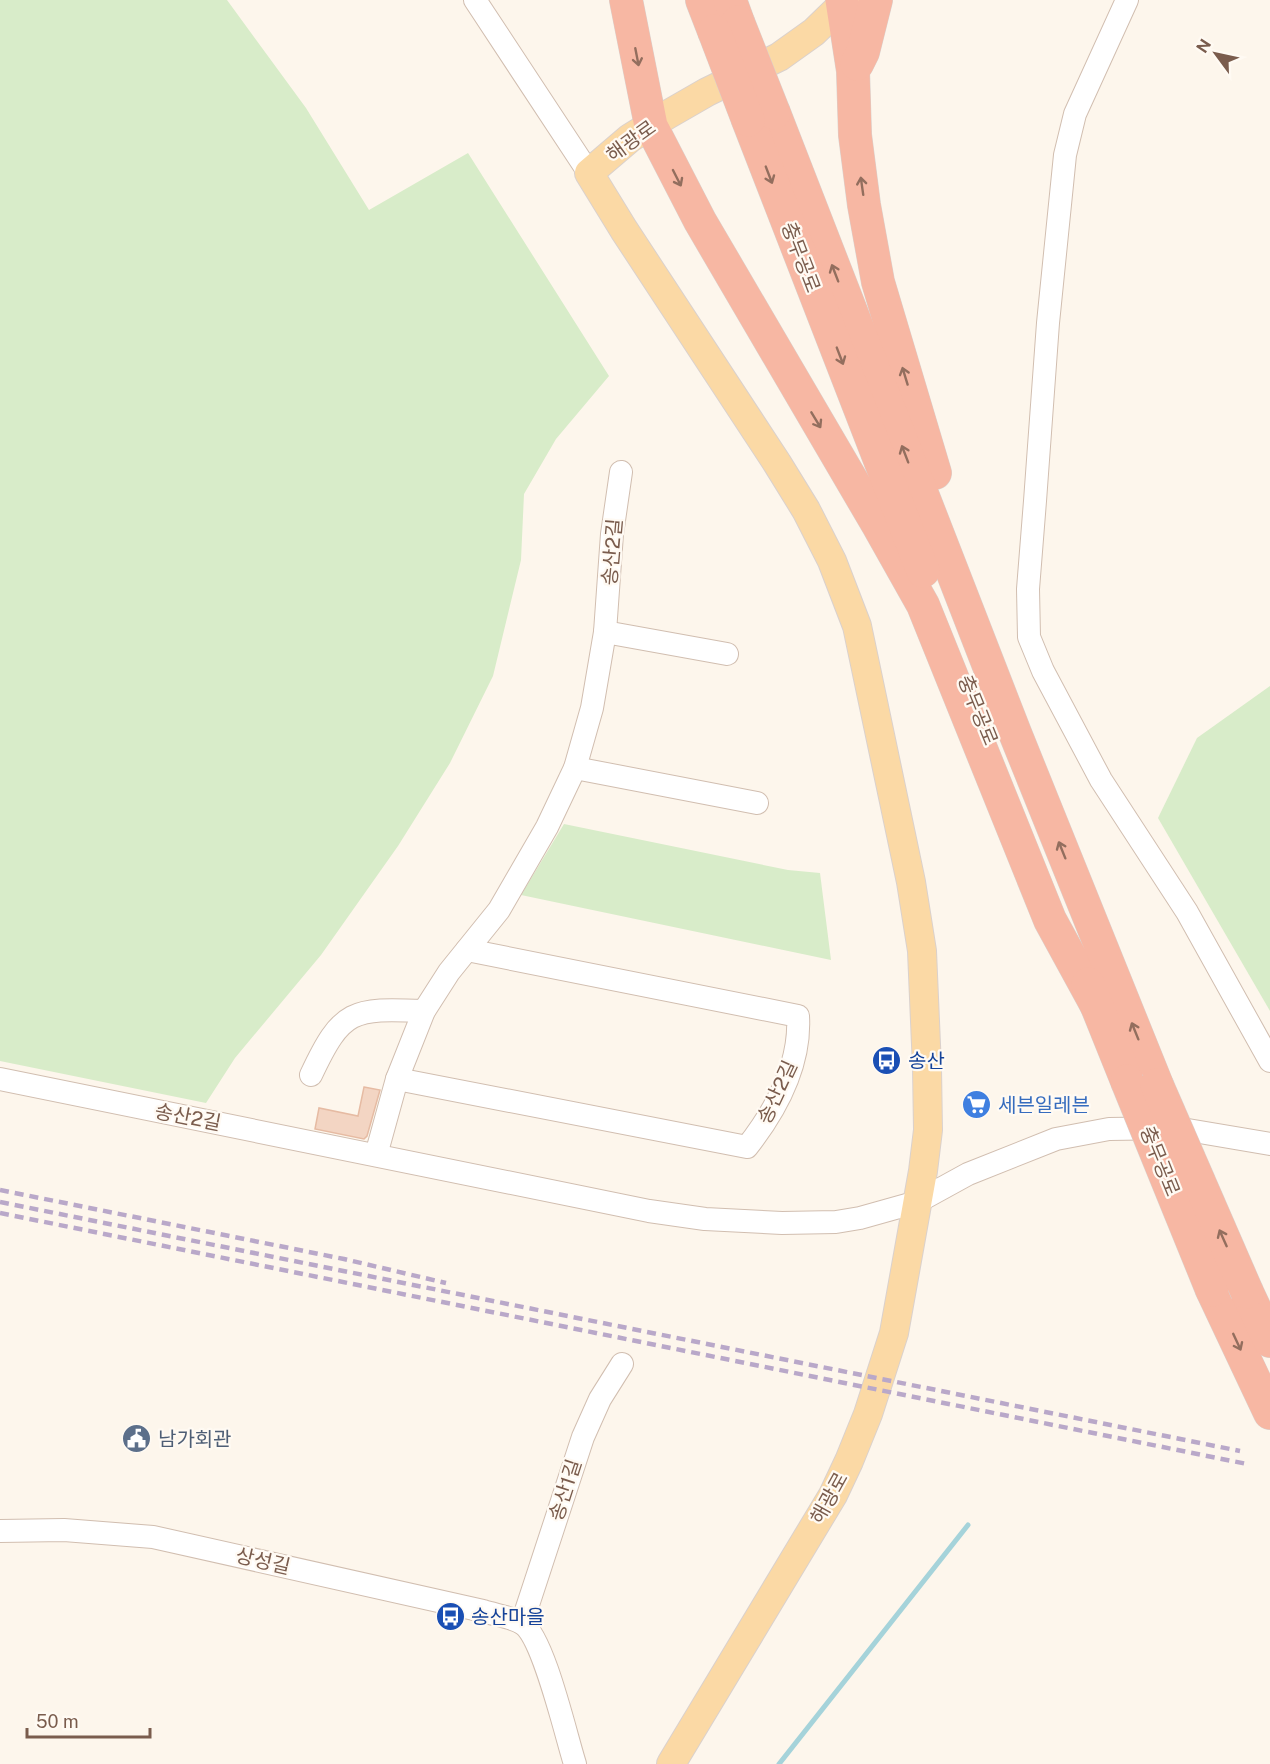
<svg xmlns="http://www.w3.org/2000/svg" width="1270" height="1764" font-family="'Public Sans','Noto Sans KR',sans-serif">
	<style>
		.green { fill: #d8ecc9 }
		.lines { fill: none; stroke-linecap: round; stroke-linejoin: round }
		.stream { stroke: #a5d3da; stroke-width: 5 }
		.building { fill: #f3d5c3; stroke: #e6bba3; stroke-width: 1.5 }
		.minor-casing { stroke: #d1beb0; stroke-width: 24 }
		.major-casing { stroke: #dad1cd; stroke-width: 30 }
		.highway-casing { stroke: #dad1cd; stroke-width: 34 }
		.minor { stroke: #fff; stroke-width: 22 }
		.major { stroke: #fbd9a5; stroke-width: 28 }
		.highway { stroke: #f7b7a3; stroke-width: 33 }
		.rail { stroke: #b9a8c9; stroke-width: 4.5; stroke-dasharray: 9 6; stroke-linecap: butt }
		.highway-bridge-casing { stroke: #dad1cd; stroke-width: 34; stroke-linecap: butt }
		.highway-bridge { stroke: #f7b7a3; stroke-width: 33 }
		.oneway { stroke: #936e5e }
		.labels { text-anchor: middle; stroke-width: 4.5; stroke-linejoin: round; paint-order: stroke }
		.street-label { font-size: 20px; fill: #7a5c4d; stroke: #fffaf3 }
		.transit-label { font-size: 20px; fill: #164399; stroke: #fffaf3; text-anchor: start }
		.shop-label { font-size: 20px; fill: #366cbe; stroke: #fffaf3; text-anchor: start }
		.service-label { font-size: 20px; fill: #4e5e75; stroke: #fffaf3; text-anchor: start }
	</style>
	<rect width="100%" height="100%" fill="#fdf6ec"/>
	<g class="green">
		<path d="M0,0H227L306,108L369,210L468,153L609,376L556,439L524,494L521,560L493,676L450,763L398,846L321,955L235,1058L206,1103L0,1061Z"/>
		<path d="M1270,686V1011L1158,818L1197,738Z"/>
		<path d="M564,824L788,870L820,873L831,960L521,895Z"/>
	</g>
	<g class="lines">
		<path class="stream" d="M779,1764L968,1525"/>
	</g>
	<path class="building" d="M364,1087L380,1090L367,1136L364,1139L315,1129L319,1108L358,1116Z"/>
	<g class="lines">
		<defs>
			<g id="minor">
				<path d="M475,0L589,173"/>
				<path d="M1127,0L1075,114L1065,155L1048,323L1035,501L1028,589L1029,637L1043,671L1101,780L1187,912L1270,1061"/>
				<path d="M605,632L727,654"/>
				<path d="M575,768L757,803"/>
				<path d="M311,1075C342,1009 352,1008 424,1011"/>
				<path d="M0,1079L649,1211L705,1219L782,1223L836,1222L860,1218L917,1202L968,1174L1056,1139L1109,1129L1176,1128L1270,1144"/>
				<path d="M397,1079L747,1147C776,1110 801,1065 798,1016L467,950"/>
				<path d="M376,1155L397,1079L424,1011L449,972L499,910L547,827L575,768L592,708L605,632L612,534L621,472"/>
				<path d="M0,1531L64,1530L153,1537L483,1611C495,1615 513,1617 523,1624C544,1639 566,1736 575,1764"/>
				<path d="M522,1623L583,1437L600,1399L622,1364"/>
			</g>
			<path id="major" d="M671,1764L833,1495L849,1461L868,1414L894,1333L923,1171L928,1130L927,1068L922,951L911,882L857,626L832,561L806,510L777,463L624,230L589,173L630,138L667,115L707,92L779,57L814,32L847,0"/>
			<g id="highway">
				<path d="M626,0L651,126L700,221L878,525L923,605L1050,920L1097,1006"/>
				<path d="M702,0L714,31"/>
				<path d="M730,0L738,22"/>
				<path d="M842,0L853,71L855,135L864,205L878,282L935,473"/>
				<path d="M857,64L863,52L876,0"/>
				<path d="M774,113L1015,733L1157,1085"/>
				<path d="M748,120L923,571"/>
				<path d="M1088,984L1127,1081"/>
				<path d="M1212,1290L1270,1413"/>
				<path d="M1247,1292L1270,1341"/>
			</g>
		</defs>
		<use href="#minor" class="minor-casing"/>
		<use href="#major" class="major-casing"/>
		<use href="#highway" class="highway-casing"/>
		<use href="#minor" class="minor"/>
		<use href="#major" class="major"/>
		<use href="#highway" class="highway"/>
		<g class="rail">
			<path d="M0,1190L344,1259L446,1283"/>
			<path d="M0,1202L1240,1451"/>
			<path d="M0,1213L1247,1464"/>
		</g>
		<defs>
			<g id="highway-bridge">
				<path d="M738,22L774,113"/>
				<path d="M714,31L748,120"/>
				<path d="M1127,1081L1212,1290"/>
				<path d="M1157,1085L1247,1292"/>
			</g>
		</defs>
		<use href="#highway-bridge" class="highway-bridge-casing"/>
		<use href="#highway-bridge" class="highway-bridge"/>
	</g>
	<defs><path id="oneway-shaft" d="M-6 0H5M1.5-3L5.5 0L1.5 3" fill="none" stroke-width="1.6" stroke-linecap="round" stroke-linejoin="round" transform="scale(1.5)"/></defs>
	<g class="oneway">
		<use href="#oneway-shaft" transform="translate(637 57) rotate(79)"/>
		<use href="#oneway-shaft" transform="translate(769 175) rotate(69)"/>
		<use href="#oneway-shaft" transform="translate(677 178) rotate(63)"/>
		<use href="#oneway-shaft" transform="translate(862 186) rotate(-98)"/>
		<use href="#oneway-shaft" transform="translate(835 273) rotate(-111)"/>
		<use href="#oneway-shaft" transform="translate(840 356) rotate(69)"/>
		<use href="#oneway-shaft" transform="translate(905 376) rotate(-107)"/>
		<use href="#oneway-shaft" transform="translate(816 420) rotate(59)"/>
		<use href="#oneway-shaft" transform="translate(905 454) rotate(-111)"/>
		<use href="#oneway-shaft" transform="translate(1062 850) rotate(-112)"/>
		<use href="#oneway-shaft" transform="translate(1135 1031) rotate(-112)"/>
		<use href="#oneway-shaft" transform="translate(1223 1238) rotate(-114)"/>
		<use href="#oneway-shaft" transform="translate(1237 1342) rotate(65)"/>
	</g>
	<defs>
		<symbol id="bus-disc" viewBox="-11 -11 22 22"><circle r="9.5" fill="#1a4fb4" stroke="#fffaf3"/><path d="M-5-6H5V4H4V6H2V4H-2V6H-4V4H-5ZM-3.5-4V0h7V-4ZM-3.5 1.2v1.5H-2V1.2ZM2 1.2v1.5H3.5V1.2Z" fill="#fff"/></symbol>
		<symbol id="supermarket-disc" viewBox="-11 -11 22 22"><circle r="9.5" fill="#3f7fe0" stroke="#fffaf3"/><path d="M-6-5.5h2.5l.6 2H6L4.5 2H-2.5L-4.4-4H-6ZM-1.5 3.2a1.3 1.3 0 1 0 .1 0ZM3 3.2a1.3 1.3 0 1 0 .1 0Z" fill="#fff"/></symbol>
		<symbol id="civic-disc" viewBox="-11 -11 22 22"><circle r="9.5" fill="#5c6f8a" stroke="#fffaf3"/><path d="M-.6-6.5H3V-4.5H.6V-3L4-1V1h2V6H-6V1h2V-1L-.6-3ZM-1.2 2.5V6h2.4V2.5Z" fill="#fff"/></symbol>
	</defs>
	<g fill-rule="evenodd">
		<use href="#bus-disc" x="870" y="1044" width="33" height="33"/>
		<use href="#supermarket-disc" x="960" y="1088" width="33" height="33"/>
		<use href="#civic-disc" x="120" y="1422" width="33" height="33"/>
		<use href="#bus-disc" x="434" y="1600" width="33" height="33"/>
	</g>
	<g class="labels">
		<g class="street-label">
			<text transform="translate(631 141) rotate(-36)" y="7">해광로</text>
			<text transform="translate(801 257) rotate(69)" y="7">충무공로</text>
			<text transform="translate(612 552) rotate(-85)" y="7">송산2길</text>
			<text transform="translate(978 710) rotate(68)" y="7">충무공로</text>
			<text transform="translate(777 1092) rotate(-65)" y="7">송산2길</text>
			<text transform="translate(188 1117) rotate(11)" y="7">송산2길</text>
			<text transform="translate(1160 1161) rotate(68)" y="7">충무공로</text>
			<text transform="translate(565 1490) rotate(-72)" y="7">송산1길</text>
			<text transform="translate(829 1498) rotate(-61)" y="7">해광로</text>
			<text transform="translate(263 1561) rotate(13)" y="7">상성길</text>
		</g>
		<g class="transit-label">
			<text x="908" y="1068">송산</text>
			<text x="471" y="1624">송산마을</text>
		</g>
		<g class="shop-label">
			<text x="998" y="1112">세븐일레븐</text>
		</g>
		<g class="service-label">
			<text x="158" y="1446">남가회관</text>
		</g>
	</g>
	<g transform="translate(1216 54) rotate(303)" stroke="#fffaf3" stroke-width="4.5" paint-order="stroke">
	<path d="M0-4.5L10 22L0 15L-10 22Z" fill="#7a5c4d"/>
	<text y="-9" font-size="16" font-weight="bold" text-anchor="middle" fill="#7a5c4d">N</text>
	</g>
	<path d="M27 1728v9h123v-9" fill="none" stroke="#7a5c4d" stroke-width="3"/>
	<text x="36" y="1728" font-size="18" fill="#7a5c4d" stroke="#fffaf3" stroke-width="4.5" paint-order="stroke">50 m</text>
</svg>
